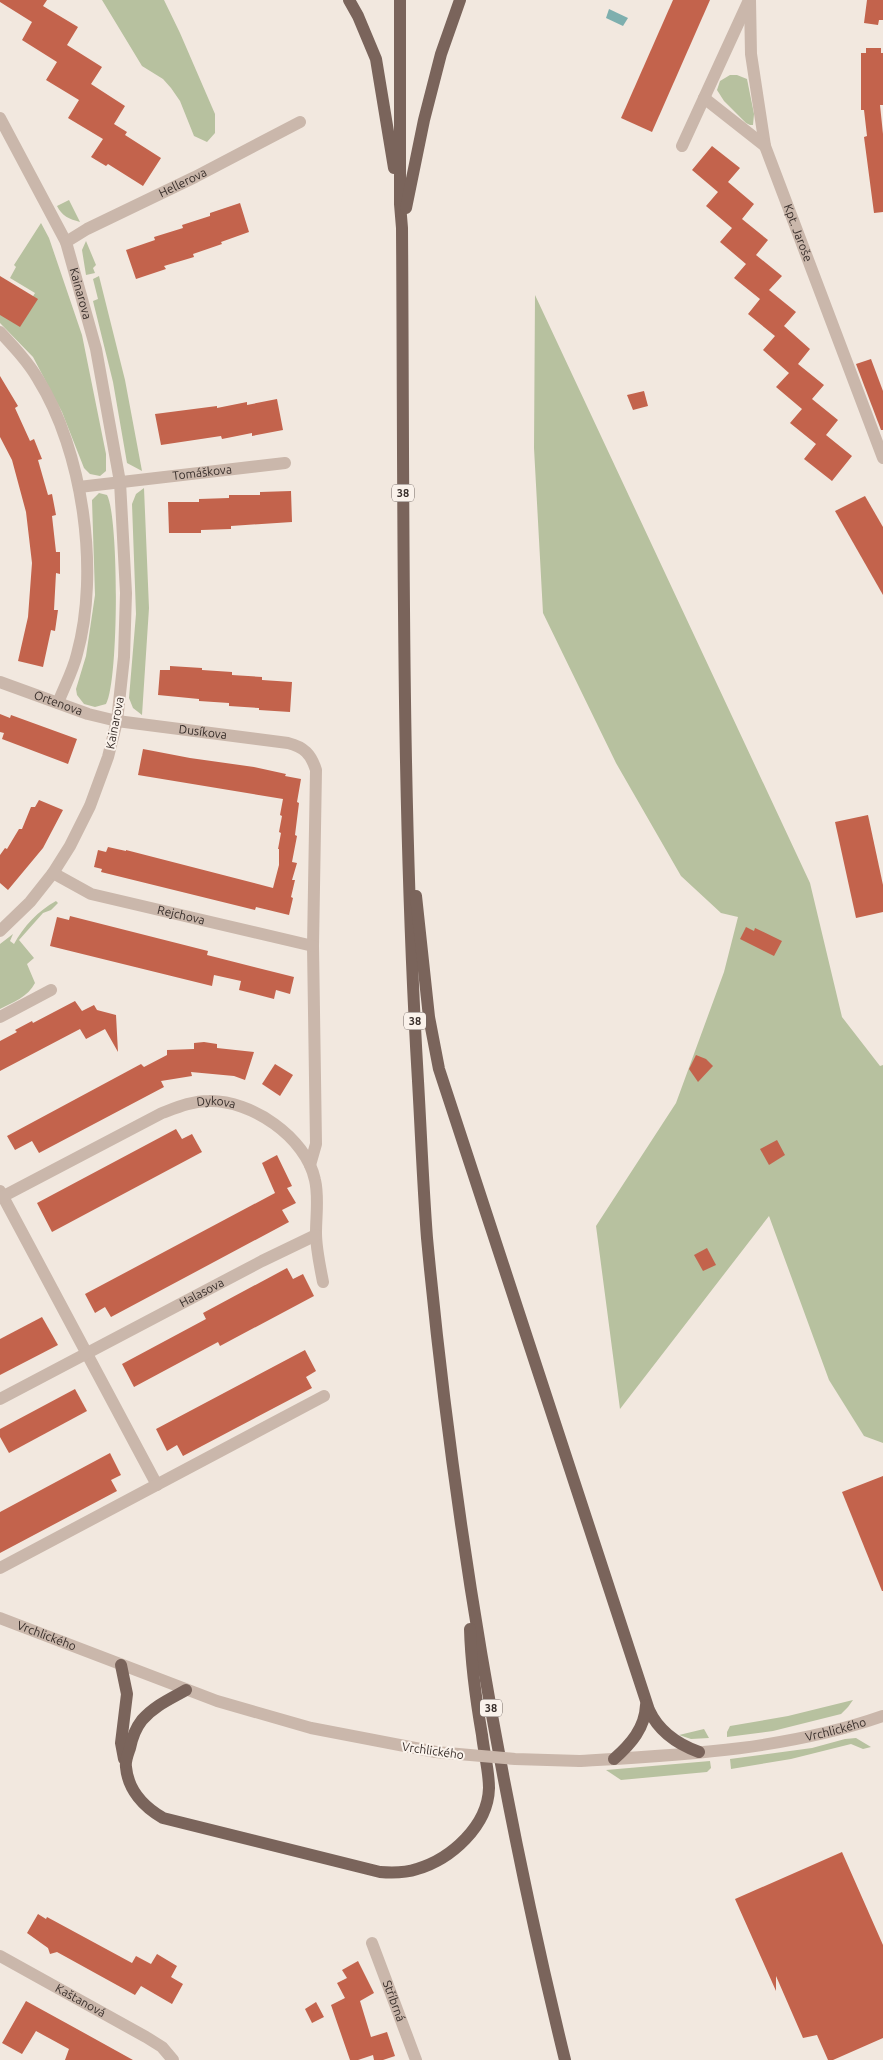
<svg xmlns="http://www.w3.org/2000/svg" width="883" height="2060" font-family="Ubuntu,sans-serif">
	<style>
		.green { fill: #b7c19f }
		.water { fill: #7eafae }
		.building { fill: #c3634c }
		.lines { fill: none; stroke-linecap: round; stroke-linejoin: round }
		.minor { stroke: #cab7ab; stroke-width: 12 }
		.tertiary { stroke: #cab7ab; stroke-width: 12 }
		.primary { stroke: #7a645b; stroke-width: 12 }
		.tertiary-bridge { stroke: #cab7ab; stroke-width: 12 }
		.labels { text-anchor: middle; stroke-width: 4; stroke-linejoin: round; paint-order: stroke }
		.shield { fill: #faf2eb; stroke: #726964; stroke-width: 1 }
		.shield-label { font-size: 11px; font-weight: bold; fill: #382e2a }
		.street-label { font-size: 12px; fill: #382e2a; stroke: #faf2eb }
	</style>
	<rect width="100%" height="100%" fill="#f2e8df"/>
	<g class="green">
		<path d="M102,0H164L180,33L215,114V133L207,142L194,136L180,101L171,88L163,79L142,66Z"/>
		<path d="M730,75H737L747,79L754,114L753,125H750L746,123L724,101L717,90L720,81Z"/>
		<path d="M69,200L80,222C69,219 62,216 57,206Z"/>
		<path d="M41,223L49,238L82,335L106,454V471L100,476L90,474L84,468L62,412L33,357L0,323V312L18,322L35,293L10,278L16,267L14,265Z"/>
		<path d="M86,241L96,265L93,268L95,273L86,275L82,250Z"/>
		<path d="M99,276L125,380L142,471L127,463L113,382L93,301L98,299L93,279Z"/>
		<path d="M535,295L810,883L842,1017L880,1066L883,1065V1443L864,1436L829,1380L769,1216L620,1409L596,1226L676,1103L724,972L738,917L721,913L681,876L616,763L543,613L534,448Z"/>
		<path d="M144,488L149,608L142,715L133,708L129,698L136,614L132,504L136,494Z"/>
		<path d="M99,493L107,495C119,517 119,681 106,704L95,707L84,704L77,695L76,689L86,656L95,595L92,500Z"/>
		<path d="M56,901L58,903L51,910L43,913L19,940L34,958L27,964L35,983C28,997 13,1002 0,1009V944L13,934L10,941L14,944C23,927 39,910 56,901Z"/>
		<path d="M853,1700L848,1707L841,1714L773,1731L727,1737V1732L730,1726L788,1716Z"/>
		<path d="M704,1729L709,1738L691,1739L679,1735Z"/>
		<path d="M856,1738L871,1747L863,1749L851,1744L791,1759L731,1769L730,1759L812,1748L845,1739Z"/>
		<path d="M710,1761L711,1768L707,1772L621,1780L606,1770Z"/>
	</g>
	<path class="water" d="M609,9L628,18L623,26L606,18Z"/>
	<g class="building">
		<path d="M0,0H47L43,6L78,27L67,45L102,67L91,84L125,106L114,124L127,132L125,135L161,158L143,186L108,164L106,166L91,157L103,139L68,118L79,100L46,80L57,62L22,40L32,22L0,2Z"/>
		<path d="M673,0H710L652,132L621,118Z"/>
		<path d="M867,0H883V20H879L878,25L864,23Z"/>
		<path d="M866,48H881V53H883V105H880L883,134V212L874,213L864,137L867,136L864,110H861V53H866Z"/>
		<path d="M712,146L740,168L728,182L754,204L742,219L768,240L756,255L782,276L769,290L796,312L784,326L810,349L798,364L824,385L812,399L838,420L826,435L852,456L832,481L804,459L816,444L790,423L802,409L776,387L789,373L763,350L775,336L748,314L760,299L734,278L746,264L720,242L732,228L706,206L718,192L692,170Z"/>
		<path d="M240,203L249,232L221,242L222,244L193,254L194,257L164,266L166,269L136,279L126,250L155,240L154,237L183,228L182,225L210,216V213Z"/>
		<path d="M0,276L38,299L20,327L0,315Z"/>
		<path d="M871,359L883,391V430H881L856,364Z"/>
		<path d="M0,376L18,406L15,408L30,441L34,439L42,459L38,460L48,495L52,494L56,515L52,516L56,552H60V574L56,573L54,610H58L55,631L51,630L43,667L18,661L28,617L32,563L26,512L12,460L0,437Z"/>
		<path d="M644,391L648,406L633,410L627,395Z"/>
		<path d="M277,399L283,430L252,436V433L222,439L221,436L161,445L155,414L217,406V408L247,402V405Z"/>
		<path d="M291,491L292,522L231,526V529L201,530V533H169L168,502H199V499L229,498V495H260V492Z"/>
		<path d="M865,496L883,527V595L835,511Z"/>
		<path d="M170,666L202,668V670L232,672V675L262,677V680L292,682L290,712L259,710V708L229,706V703L199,701V699L158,695L160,670H170Z"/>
		<path d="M0,714L10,718L11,715L77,739L68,764L2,739L4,733L0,732Z"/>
		<path d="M143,749L190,758L254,767L286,774L285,776L301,779L297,802L299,803L295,835L297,836L292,862L297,863L292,880H295L291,897L293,898L289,915L256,907L255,910L101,872L102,869L94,867L98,850L106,852L108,847L126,851V850L273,888L279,865V849H278L281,833L279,832L282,816L280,815L283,799L138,775Z"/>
		<path d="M39,800L63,810L43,848L8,890L0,883V855L5,848L7,849L19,829H22L31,807H35Z"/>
		<path d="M868,815L883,885V912L856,918L835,822Z"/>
		<path d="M70,916L208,951L207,955L294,977L290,994L276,990L274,999L239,990L241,981L214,975L212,986L50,946L57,917L69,920Z"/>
		<path d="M746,927L754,931L755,928L782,941L774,956L740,939Z"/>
		<path d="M75,1001L82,1011L94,1005L97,1010L116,1015L118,1052L105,1029L86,1039L80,1029L0,1071V1041L17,1032L15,1030L32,1021L33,1023Z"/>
		<path d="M204,1042L217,1044V1048L254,1052L245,1080L234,1076L191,1072L192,1076L161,1081L164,1087L39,1153L32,1141L15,1150L7,1136L141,1064L144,1067L167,1055V1050L194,1049V1043Z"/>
		<path d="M696,1055L706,1059L713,1066L698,1082L689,1069Z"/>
		<path d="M275,1064L293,1075L280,1096L262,1084Z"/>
		<path d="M176,1129L182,1139L192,1134L202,1152L52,1232L37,1203Z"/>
		<path d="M777,1140L785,1155L769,1165L760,1149Z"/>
		<path d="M277,1155L292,1186L287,1188L296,1203L282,1210L289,1222L111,1317L105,1307L95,1313L85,1294L275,1193L262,1163Z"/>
		<path d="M707,1248L716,1265L703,1271L694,1255Z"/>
		<path d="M287,1268L293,1279L303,1274L314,1296L220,1346L218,1342L134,1387L122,1364L206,1319L203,1313Z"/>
		<path d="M42,1317L58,1345L0,1375V1339Z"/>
		<path d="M305,1350L316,1371L306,1377L312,1388L183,1456L177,1445L167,1451L156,1429Z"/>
		<path d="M75,1389L87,1411L9,1453L0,1437V1429Z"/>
		<path d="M110,1453L121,1475L111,1480L117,1491L0,1553V1512Z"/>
		<path d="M883,1476V1591H882L842,1492Z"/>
		<path d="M842,1852L883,1945V2038L833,2060H828L817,2035L803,2038L776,1976V1991L735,1899Z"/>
		<path d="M38,1914L46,1919L47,1917L132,1963L136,1956L151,1964L157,1954L177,1966L171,1977L183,1984L172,2004L141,1986L135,1995L57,1952L50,1954L48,1948L27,1933Z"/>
		<path d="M358,1961L374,1993L360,2001L371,2037L387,2032L395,2056L383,2060H374L373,2055L358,2060H350L331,2005L345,1998L337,1983L347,1978L342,1970Z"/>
		<path d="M26,2001L77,2029L133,2060H65L69,2049L36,2031L22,2054L2,2043Z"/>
		<path d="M316,2002L324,2017L312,2023L305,2009Z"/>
	</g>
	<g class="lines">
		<g class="minor">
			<path id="s1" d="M750,0L751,54L765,146L883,458"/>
			<path d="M704,98L765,146"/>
			<path id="s2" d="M0,118L66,242L96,349L120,482L126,593L124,657L117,721L108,757L90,806L70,846L53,873L30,902L0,931"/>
			<path d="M682,146L749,0"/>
			<path id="s3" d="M66,242L87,229L195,177L300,122"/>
			<path d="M0,332C14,347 28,362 38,379C83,451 100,572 77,654C73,671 64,687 58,703"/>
			<path id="s4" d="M79,487L285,463"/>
			<path id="s5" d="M0,682L88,714L117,721L288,743C304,747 311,754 316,770L313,946L316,1144L310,1165"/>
			<path id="s6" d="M53,873L91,894L313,946"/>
			<path d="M0,1017L51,990"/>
			<path d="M0,1191L157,1485"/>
			<path id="s7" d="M0,1198L162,1113C178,1107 192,1101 209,1101C251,1100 306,1137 315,1180C319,1197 316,1215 316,1233C316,1249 320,1266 323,1282"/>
			<path id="s8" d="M0,1399L262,1261L316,1235"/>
			<path d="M0,1568L324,1396"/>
			<path id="s9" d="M372,1943L416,2060"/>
			<path id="s10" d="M0,1956L146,2037L162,2047L173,2060"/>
		</g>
		<g class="tertiary">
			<path id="s11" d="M0,1618L217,1701L311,1728L436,1752"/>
			<path id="s12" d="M580,1761C681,1755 786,1750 883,1716"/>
		</g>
		<g class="primary">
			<path d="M349,0L358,16L376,59L394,168"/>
			<path d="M400,0V204L402,228C404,512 401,797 418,1081C421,1133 423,1186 427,1238C453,1515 499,1790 565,2060"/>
			<path d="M406,208L424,120L441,54L460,0"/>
			<path d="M416,896L429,1017L439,1069L649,1710C659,1732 677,1744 699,1752"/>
			<path d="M121,1665L127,1694L121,1743L124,1759"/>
			<path d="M186,1690C170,1699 154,1706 142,1720C135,1729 132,1738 130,1748C128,1754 125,1761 126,1767C128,1790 144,1807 163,1818L380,1872C392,1873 405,1873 417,1869C451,1859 488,1826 489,1788C489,1771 484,1753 482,1735C476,1700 471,1665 470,1629"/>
			<path d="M614,1759C631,1744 645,1728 646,1705"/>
		</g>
		<path class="tertiary-bridge" d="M436,1752L515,1759L580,1761"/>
	</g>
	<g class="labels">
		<g class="shield">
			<rect x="392" y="484.5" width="22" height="17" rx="4"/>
			<rect x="404" y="1012.5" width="22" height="17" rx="4"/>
			<rect x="480" y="1699.5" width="22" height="17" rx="4"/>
		</g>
		<g class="shield-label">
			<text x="403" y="497">38</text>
			<text x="415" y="1025">38</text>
			<text x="491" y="1712">38</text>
		</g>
		<g class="street-label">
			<text dy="4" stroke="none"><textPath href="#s3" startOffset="131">Hellerova</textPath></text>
			<text dy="4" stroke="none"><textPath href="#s1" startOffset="240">Kpt. Jaroše</textPath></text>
			<text dy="4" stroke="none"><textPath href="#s2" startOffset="194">Kainarova</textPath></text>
			<text dy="4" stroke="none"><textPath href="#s4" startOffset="124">Tomáškova</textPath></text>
			<text dy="4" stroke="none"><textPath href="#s5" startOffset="62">Ortenova</textPath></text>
			<text transform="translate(115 723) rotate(-79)" y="4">Kainarova</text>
			<text dy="4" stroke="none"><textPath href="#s5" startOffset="210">Dusíkova</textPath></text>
			<text dy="4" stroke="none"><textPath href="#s6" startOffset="136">Rejchova</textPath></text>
			<text dy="4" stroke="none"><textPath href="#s7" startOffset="239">Dykova</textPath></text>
			<text dy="4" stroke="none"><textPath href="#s8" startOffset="228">Halasova</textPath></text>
			<text dy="4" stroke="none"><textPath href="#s11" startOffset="50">Vrchlického</textPath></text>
			<text dy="4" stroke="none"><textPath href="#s12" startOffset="258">Vrchlického</textPath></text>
			<text transform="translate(433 1751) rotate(8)" y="4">Vrchlického</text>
			<text dy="4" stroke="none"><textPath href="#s10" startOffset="92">Kaštanová</textPath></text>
			<text dy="4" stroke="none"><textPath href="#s9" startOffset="62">Stříbrná</textPath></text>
		</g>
	</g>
</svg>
